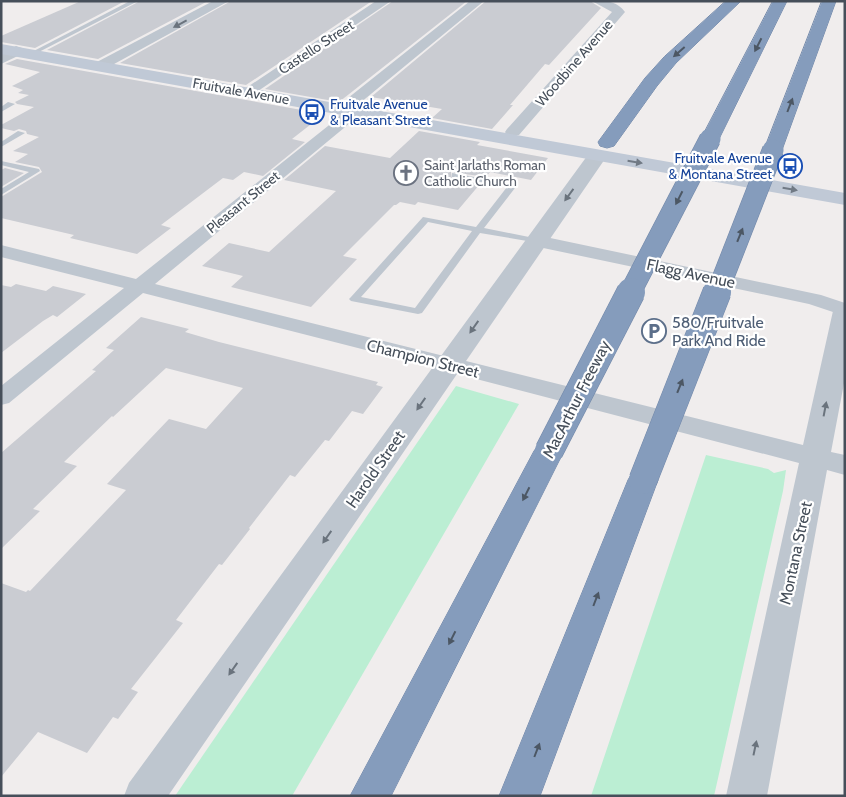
<svg xmlns="http://www.w3.org/2000/svg" width="846" height="797" font-family="Cabin,sans-serif">
	<style>
		.green { fill: #bbeed3 }
		.building { fill: #caccd2 }
		.lines { fill: none; stroke-linecap: round; stroke-linejoin: round }
		.motorway-casing { stroke: #7187a8; stroke-width: 1 }
		.service { fill: #bec6cf; fill-rule: evenodd }
		.minor { fill: #bec6cf; fill-rule: evenodd }
		.tertiary { fill: #bec6cf; fill-rule: evenodd }
		.secondary { fill: #c0c9d6; fill-rule: evenodd }
		.motorway { fill: #859cbc; fill-rule: evenodd }
		.motorway-bridge-far1-casing { stroke: #7187a8; stroke-width: 22; stroke-linecap: butt }
		.motorway-bridge-casing { stroke: #7187a8; stroke-width: 29; stroke-linecap: butt }
		.motorway-bridge-far1 { stroke: #859cbc; stroke-width: 21 }
		.motorway-bridge { stroke: #859cbc; stroke-width: 28 }
		.oneway { fill: #6a737d }
		.oneway2 { fill: #4c5764 }
		.oneway3 { fill: #717a85 }
		.labels { text-anchor: middle; stroke-width: 4.5; stroke-linejoin: round; paint-order: stroke }
		.far-street-label { font-size: 14px; fill: #464f5a; stroke: #fff }
		.far-transit-label { font-size: 14px; fill: #164399; stroke: #fff; text-anchor: start }
		.far-worship-label { font-size: 14px; fill: #5b616d; stroke: #fff; text-anchor: start }
		.street-label { font-size: 16px; fill: #464f5a; stroke: #fff }
		.service-label { font-size: 16px; fill: #4e5e75; stroke: #fff; text-anchor: start }
	</style>
	<rect width="100%" height="100%" fill="#f0eded"/>
	<g class="green">
		<path d="M456,386L519,404L292,796H175Z"/>
		<path d="M706,455L768,469L774,473L786,470L783,491L714,796H591Z"/>
	</g>
	<g class="building">
		<path d="M81,1H125L35,48L1,42V36Z"/>
		<path d="M140,1H208L98,59L47,50Z"/>
		<path d="M231,1H372L246,85L120,63Z"/>
		<path d="M393,1H467L339,102L265,89Z"/>
		<path d="M486,1H590L601,8L549,65L545,64L510,105H513L492,129L432,118L442,109L371,97Z"/>
		<path d="M17,59L324,114L292,139L305,142L263,176L244,172L233,180L223,178L161,225L171,228L137,254L70,238L74,235L1,218V197L42,172L39,167L15,162L28,154L13,151L39,137L27,134L26,131L19,129L14,131L1,128V125L34,107L17,104L15,102L29,95L18,93L23,90L12,86L40,72L5,64Z"/>
		<path d="M419,131L480,142L477,145L548,158L531,180L490,172L486,177L451,172L452,179L480,184L458,210L418,202L415,205L400,202L396,205H394L343,256L357,259L311,307L231,287L243,276L202,266L229,243L269,252L336,191L284,180L325,146L390,158Z"/>
		<path d="M5,168L24,173L1,187V170Z"/>
		<path d="M16,284L46,291L53,286L86,294L57,317L53,315L43,321L1,353V285L11,287Z"/>
		<path d="M141,317L189,329L185,332L219,342L378,382L376,385L383,387L363,414L352,411L329,441L325,440L295,477L290,475L249,528L250,529L222,565L219,564L176,620L183,623L131,689L138,692L118,719L113,717L87,753L38,732L1,777V583L26,592L28,590L30,591L126,490L107,484L169,419L206,429L243,388L166,368L113,417L112,416L64,462L77,466L33,509L40,511L1,549V453L96,371L92,370L114,350L106,348Z"/>
	</g>
	<g class="lines">
		<defs>
			<g id="motorway">
				<path d="M726,1H741L676,63L657,86L614,146L607,148L600,146L598,142L645,78L664,57Z"/>
				<path d="M773,1H787L719,139L717,143L710,145L703,143L701,139Z"/>
				<path d="M822,1H836L782,150L780,154L773,156L766,154L764,150Z"/>
				<path d="M549,441L559,444L564,451L391,796H350L534,451L539,444Z"/>
				<path d="M643,470L654,473L658,480L540,796H499L628,480L632,473Z"/>
			</g>
		</defs>
		<use href="#motorway" class="motorway-casing"/>
		<g class="service">
			<path d="M130,1H138L33,55L28,54Z"/>
			<path d="M8,102L15,104L1,112V107Z"/>
			<path d="M18,131L25,133L1,147V142Z"/>
			<path d="M1,161L39,169L40,171L1,195V189L29,172L1,165Z"/>
			<path d="M452,173L515,184V188L484,228L539,239V243L480,233L422,313L418,314L351,301L349,299L351,297L423,217L476,227L507,187L452,177ZM428,222L472,231L415,308L361,297Z"/>
		</g>
		<g class="minor">
			<path d="M213,1H229L105,69H95L93,66L95,63Z"/>
			<path d="M376,1H391L252,95H242L240,92Z"/>
			<path d="M470,1H484L360,103L350,123L155,284L456,359L459,364L456,369L448,371L143,293L9,403L1,405V386L124,288L1,257V245L136,279L338,118L348,98Z"/>
			<path d="M592,1C606,1 616,0 625,12L519,135H507L505,132L507,129L612,12Z"/>
			<path d="M536,235L821,295L845,303V316L809,304L529,245L526,241L529,237Z"/>
		</g>
		<g class="tertiary">
			<path d="M16,46L22,48L24,51L22,54L1,64V53Z"/>
			<path d="M597,150L604,152L607,156L466,361L803,445L833,311L836,306L845,304V378L831,452L845,455V475L827,470L767,796H726L799,463L457,374L168,796H124L129,783L590,152Z"/>
		</g>
		<path class="secondary" d="M1,44L845,193V205L1,54Z"/>
		<use href="#motorway" class="motorway"/>
		<defs>
			<g id="motorway-bridge-far1">
				<path d="M630,293L710,139"/>
				<path d="M717,293L773,150"/>
			</g>
			<g id="motorway-bridge">
				<path d="M549,451L631,292"/>
				<path d="M643,480L717,292"/>
			</g>
		</defs>
		<use href="#motorway-bridge-far1" class="motorway-bridge-far1-casing"/>
		<use href="#motorway-bridge" class="motorway-bridge-casing"/>
		<use href="#motorway-bridge-far1" class="motorway-bridge-far1"/>
		<use href="#motorway-bridge" class="motorway-bridge"/>
	</g>
	<defs><path id="oneway-solid" d="M-6-.8H1V-3.2L6.5 0L1 3.2V.8H-6Z" transform="scale(1.25)"/></defs>
	<g class="oneway">
		<use href="#oneway-solid" transform="translate(180 24) rotate(152)"/>
		<use href="#oneway-solid" transform="translate(569 195) rotate(126)"/>
		<use href="#oneway-solid" transform="translate(474 327) rotate(125)"/>
		<use href="#oneway-solid" transform="translate(421 404) rotate(125)"/>
		<use href="#oneway-solid" transform="translate(825 409) rotate(-79)"/>
		<use href="#oneway-solid" transform="translate(327 537) rotate(125)"/>
		<use href="#oneway-solid" transform="translate(233 669) rotate(125)"/>
		<use href="#oneway-solid" transform="translate(755 748) rotate(-78)"/>
	</g>
	<g class="oneway2">
		<use href="#oneway-solid" transform="translate(758 45) rotate(117)"/>
		<use href="#oneway-solid" transform="translate(679 52) rotate(139)"/>
		<use href="#oneway-solid" transform="translate(790 105) rotate(-69)"/>
		<use href="#oneway-solid" transform="translate(679 198) rotate(117)"/>
		<use href="#oneway-solid" transform="translate(740 235) rotate(-68)"/>
		<use href="#oneway-solid" transform="translate(680 386) rotate(-68)"/>
		<use href="#oneway-solid" transform="translate(526 494) rotate(117)"/>
		<use href="#oneway-solid" transform="translate(596 599) rotate(-69)"/>
		<use href="#oneway-solid" transform="translate(452 638) rotate(117)"/>
		<use href="#oneway-solid" transform="translate(537 750) rotate(-69)"/>
	</g>
	<g class="oneway3">
		<use href="#oneway-solid" transform="translate(635 162) rotate(9)"/>
		<use href="#oneway-solid" transform="translate(790 189) rotate(10)"/>
	</g>
	<defs>
		<symbol id="bus-ring" viewBox="-11 -11 22 22"><circle r="9.5" fill="#fff" stroke="#1a4fb4" stroke-width="1.5"/><path d="M-5-6H5V4H4V6H2V4H-2V6H-4V4H-5ZM-3.5-4V0h7V-4ZM-3.5 1.2v1.5H-2V1.2ZM2 1.2v1.5H3.5V1.2Z" fill="#1a4fb4"/></symbol>
		<symbol id="church-ring" viewBox="-11 -11 22 22"><circle r="9.5" fill="#fff" stroke="#6b7280" stroke-width="1.5"/><path d="M-1.2-6h2.4v3.5h3.3v2.4h-3.3V6h-2.4V-.1h-3.3v-2.4h3.3Z" fill="#6b7280"/></symbol>
		<symbol id="parking-ring" viewBox="-11 -11 22 22"><circle r="9.5" fill="#fff" stroke="#5c6f8a" stroke-width="1.5"/><path d="M-3.5-5.5H1a3.5 3.5 0 0 1 0 7H-1V5.5H-3.5ZM-1-3.4V-.6H.8a1.4 1.4 0 0 0 0-2.8Z" fill="#5c6f8a"/></symbol>
	</defs>
	<g fill-rule="evenodd">
		<use href="#bus-ring" x="298" y="98" width="28" height="28"/>
		<use href="#bus-ring" x="776" y="152" width="28" height="28"/>
		<use href="#church-ring" x="392" y="159" width="28" height="28"/>
		<use href="#parking-ring" x="640" y="317" width="28" height="28"/>
	</g>
	<g class="labels">
		<g class="far-street-label">
			<text transform="translate(316 47) rotate(-33)" y="5">Castello Street</text>
			<text transform="translate(574 63) rotate(-49)" y="5">Woodbine Avenue</text>
			<text transform="translate(241 91) rotate(10)" y="5">Fruitvale Avenue</text>
			<text transform="translate(243 202) rotate(-39)" y="5">Pleasant Street</text>
		</g>
		<g class="far-transit-label">
			<text x="330" y="109">Fruitvale Avenue<tspan x="330" dy="16">&amp; Pleasant Street</tspan></text>
			<text x="772" y="163" text-anchor="end">Fruitvale Avenue<tspan x="772" dy="16">&amp; Montana Street</tspan></text>
		</g>
		<g class="far-worship-label">
			<text x="424" y="170">Saint Jarlaths Roman<tspan x="424" dy="16">Catholic Church</tspan></text>
		</g>
		<g class="street-label">
			<text transform="translate(691 273) rotate(12)" y="6">Flagg Avenue</text>
			<text transform="translate(423 358) rotate(14)" y="6">Champion Street</text>
			<text transform="translate(576 399) rotate(-63)" y="6">MacArthur Freeway</text>
			<text transform="translate(375 469) rotate(-55)" y="6">Harold Street</text>
			<text transform="translate(795 553) rotate(-78)" y="6">Montana Street</text>
		</g>
		<g class="service-label">
			<text x="672" y="328">580/Fruitvale<tspan x="672" dy="18">Park And Ride</tspan></text>
		</g>
	</g>
	<rect width="846" height="797" fill="none" stroke="#464f5a" stroke-width="5"/>
</svg>
